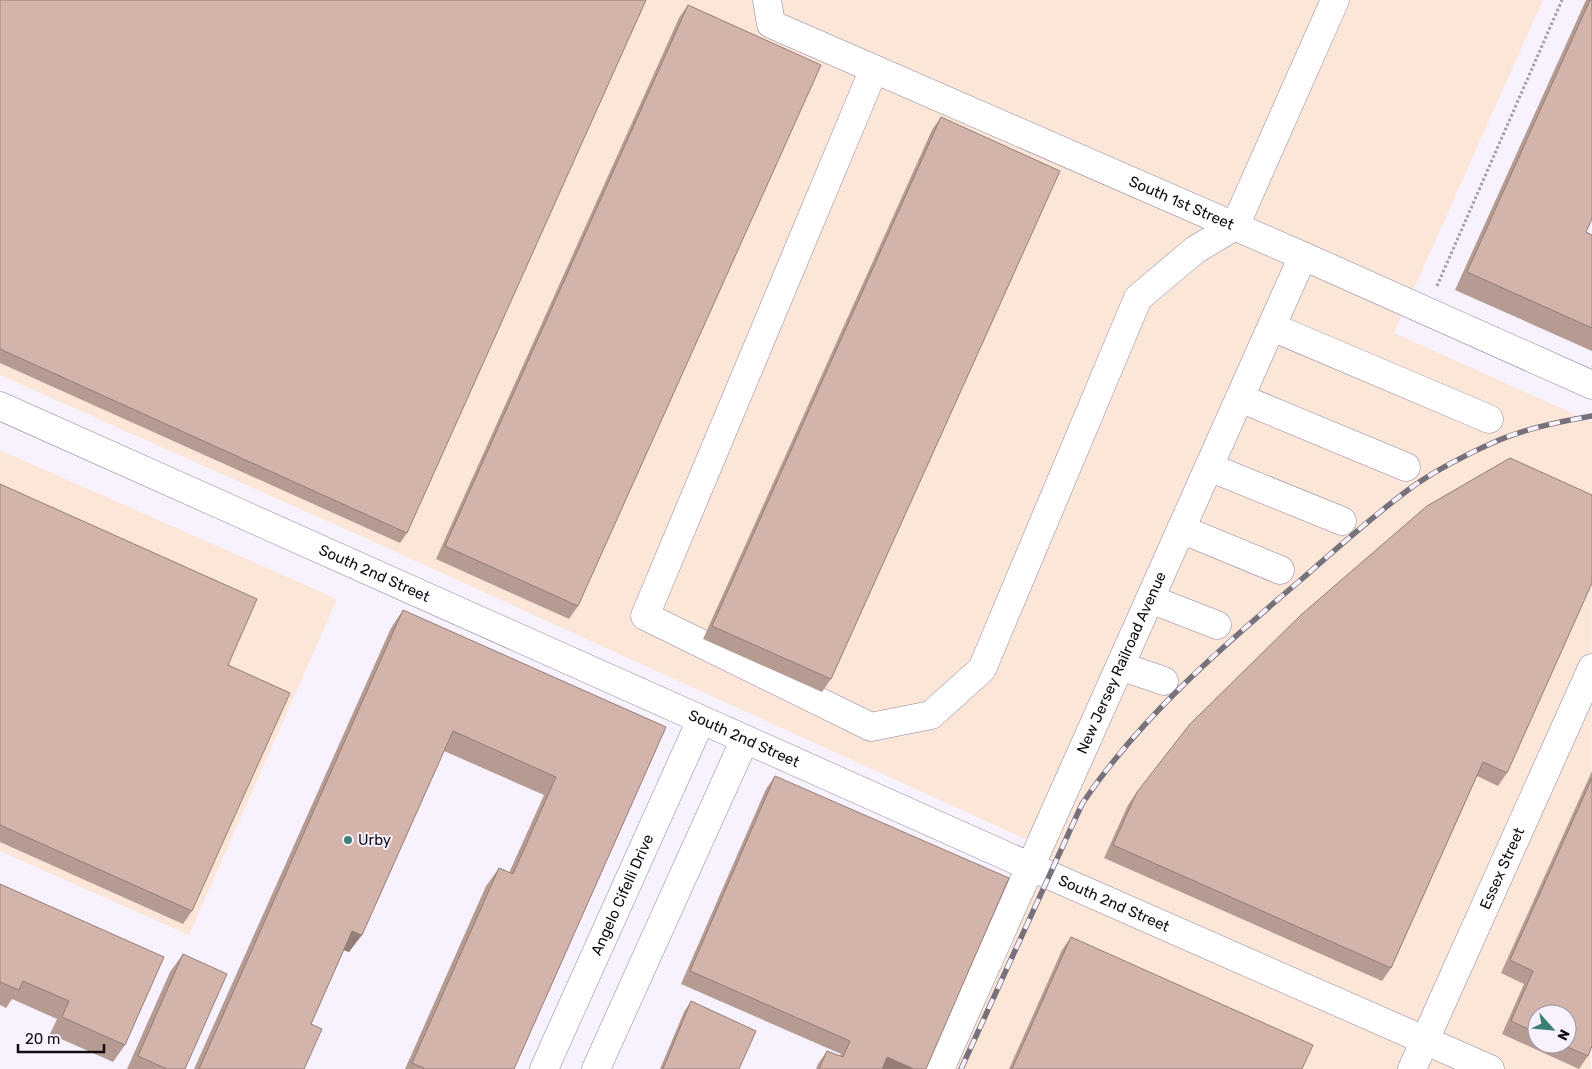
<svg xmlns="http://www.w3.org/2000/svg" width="1592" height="1069" font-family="Rubik,sans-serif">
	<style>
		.industrial { fill: #fbe6d8; fill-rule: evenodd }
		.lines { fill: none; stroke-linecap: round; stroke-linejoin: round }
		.minor-casing { stroke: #8f849c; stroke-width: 29 }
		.path { stroke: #a29da7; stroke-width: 3; stroke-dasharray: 2.5 2.5; stroke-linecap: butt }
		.minor { stroke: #fff; stroke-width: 28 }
		.rail-casing { stroke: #76717b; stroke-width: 5.5 }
		.rail { stroke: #f7f2fd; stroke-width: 4; stroke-dasharray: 11; stroke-linecap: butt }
		.wall { fill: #b59b92; fill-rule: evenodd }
		.shaded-wall { fill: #947e77 }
		.building { fill: #d3b4aa; stroke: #947e77 }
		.poi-dot { fill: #3a8077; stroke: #f7f2fd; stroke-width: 2 }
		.labels { text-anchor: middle; stroke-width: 4; stroke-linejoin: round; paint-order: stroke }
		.street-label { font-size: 15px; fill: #110c15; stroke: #f7f2fd }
		.poi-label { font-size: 15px; fill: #110c15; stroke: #f7f2fd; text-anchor: start }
	</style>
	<rect width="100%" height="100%" fill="#f7f2fd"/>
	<g class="industrial">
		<path d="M0,0H1543L1394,333L1592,422L1591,1069H949L1047,849L365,538L0,375ZM1537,1014H1567V1044H1537Z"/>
		<path d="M0,450L337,599L189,935L0,851Z"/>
	</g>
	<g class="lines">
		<defs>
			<g id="minor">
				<path id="s1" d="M767,0L771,24L1303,256L1592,385"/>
				<path d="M874,69L645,616L871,727L931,715L982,669L1138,298L1195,250L1235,226L1335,0"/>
				<path d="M1272,327L1489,419"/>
				<path d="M1240,398L1406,467"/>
				<path id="s2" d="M0,406L1049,875L1490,1069"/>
				<path d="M1209,467L1342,521"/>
				<path d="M1181,529L1280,570"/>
				<path d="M1150,599L1217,625"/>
				<path d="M1120,666L1164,681"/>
				<path id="s3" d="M544,1069L701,720"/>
				<path d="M596,1069L745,739"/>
				<path id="s4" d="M940,1069L1303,256"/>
				<path id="s5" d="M1412,1069L1592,668"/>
			</g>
		</defs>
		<use href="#minor" class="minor-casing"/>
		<path class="path" d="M1437,286L1562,0"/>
		<use href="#minor" class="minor"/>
		<defs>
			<path id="rail" d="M961,1069L1082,804C1140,717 1224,645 1303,578C1337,548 1372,517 1408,490C1429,474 1465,455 1490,444C1522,429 1558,422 1592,416"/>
		</defs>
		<use href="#rail" class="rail-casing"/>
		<use href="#rail" class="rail"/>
	</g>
	<g class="wall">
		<path d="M0,0L407,533L400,543L0,363Z"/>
		<path d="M1586,0H1592L1586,232L1592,235V351L1455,290Z"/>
		<path d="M688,5L578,606L569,619L436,559L679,18Z"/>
		<path d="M941,117L831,679L822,692L703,639L932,130Z"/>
		<path d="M0,484L228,665L192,911L183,924L0,842Z"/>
		<path d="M403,610L666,727L514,1069H405L486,886L499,868L509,873L544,795L444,751L349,952L344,950L311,1024L304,1069H194L391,628Z"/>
		<path d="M1302,614L1507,773L1498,786L1477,776L1391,968L1382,981L1104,858L1128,805L1137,792Z"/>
		<path d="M1592,771V1046L1588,1056L1579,1069L1502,1034L1524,984L1501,973ZM1537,1014L1567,1044H1537Z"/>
		<path d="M775,776L926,1069H816L818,1064L827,1051L840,1056L841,1054L681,984L766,789Z"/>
		<path d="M0,884L125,1045L113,1062L50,1034L57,1019L12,999L6,1008L0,1005Z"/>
		<path d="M1071,937L1302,1069H1009L1062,950Z"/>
		<path d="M183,954L185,1069H127L170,972Z"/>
		<path d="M691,1001L739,1069H660L684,1012Z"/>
	</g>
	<g class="shaded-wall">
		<path d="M352,931L362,935L349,952L340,949Z"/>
		<path d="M887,1057L914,1069H878Z"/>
	</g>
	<g class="building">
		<path d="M0,0H646L407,533L0,349Z"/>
		<path d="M1590,0H1592V219L1586,232L1592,235V328L1467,272Z"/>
		<path d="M688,5L821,65L578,606L445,546Z"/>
		<path d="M941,117L1060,171L831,679L712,626Z"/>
		<path d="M1510,458L1592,495V583L1507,773L1483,762L1391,968L1113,845L1137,792L1190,724L1302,614L1427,506Z"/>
		<path d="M0,484L257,599L228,665L290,693L192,911L0,825Z"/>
		<path d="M403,610L666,727L514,1069H423L424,1068L412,1063L499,868L513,874L556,777L453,731L362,935L352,931L311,1024L322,1029L304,1069H199Z"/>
		<path d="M775,776L1009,878L926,1069H914L887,1057L882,1069H819L827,1051L843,1057L850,1041L690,971Z"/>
		<path d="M1592,778V1046L1588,1056L1561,1044H1567V1014H1537V1033L1511,1021L1533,971L1510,960Z"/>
		<path d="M0,884L164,957L125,1045L62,1017L69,1001L23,981L19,990L0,982Z"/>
		<path d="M1071,937L1313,1045L1302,1069H1012Z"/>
		<path d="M183,954L227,974L185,1069H167L138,1056Z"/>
		<path d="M691,1001L756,1031L739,1069H663Z"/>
	</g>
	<circle class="poi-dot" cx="348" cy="840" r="5"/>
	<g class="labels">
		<g class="street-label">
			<text dy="5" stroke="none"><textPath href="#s1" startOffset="472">South 1st Street</textPath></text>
			<text dy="5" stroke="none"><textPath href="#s2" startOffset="410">South 2nd Street</textPath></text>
			<text dy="5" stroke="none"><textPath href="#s4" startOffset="445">New Jersey Railroad Avenue</textPath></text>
			<text dy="5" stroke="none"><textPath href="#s2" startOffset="815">South 2nd Street</textPath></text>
			<text dy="5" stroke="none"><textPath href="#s5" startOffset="220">Essex Street</textPath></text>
			<text dy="5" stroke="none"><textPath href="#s3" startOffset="191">Angelo Cifelli Drive</textPath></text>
			<text dy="5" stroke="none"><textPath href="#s2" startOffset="1220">South 2nd Street</textPath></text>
		</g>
		<g class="poi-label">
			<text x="358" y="845">Urby</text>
		</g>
	</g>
	<g transform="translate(1552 1029) rotate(117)"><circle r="24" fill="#f7f2fd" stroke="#9b96a0"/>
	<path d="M0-4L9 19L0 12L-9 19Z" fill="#3a8077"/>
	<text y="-8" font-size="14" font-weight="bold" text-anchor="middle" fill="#110c15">N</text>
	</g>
	<path d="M18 1044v8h86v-8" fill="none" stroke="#110c15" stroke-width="2.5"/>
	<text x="25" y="1044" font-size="15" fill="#110c15" stroke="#f7f2fd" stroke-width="4" paint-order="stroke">20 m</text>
</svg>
